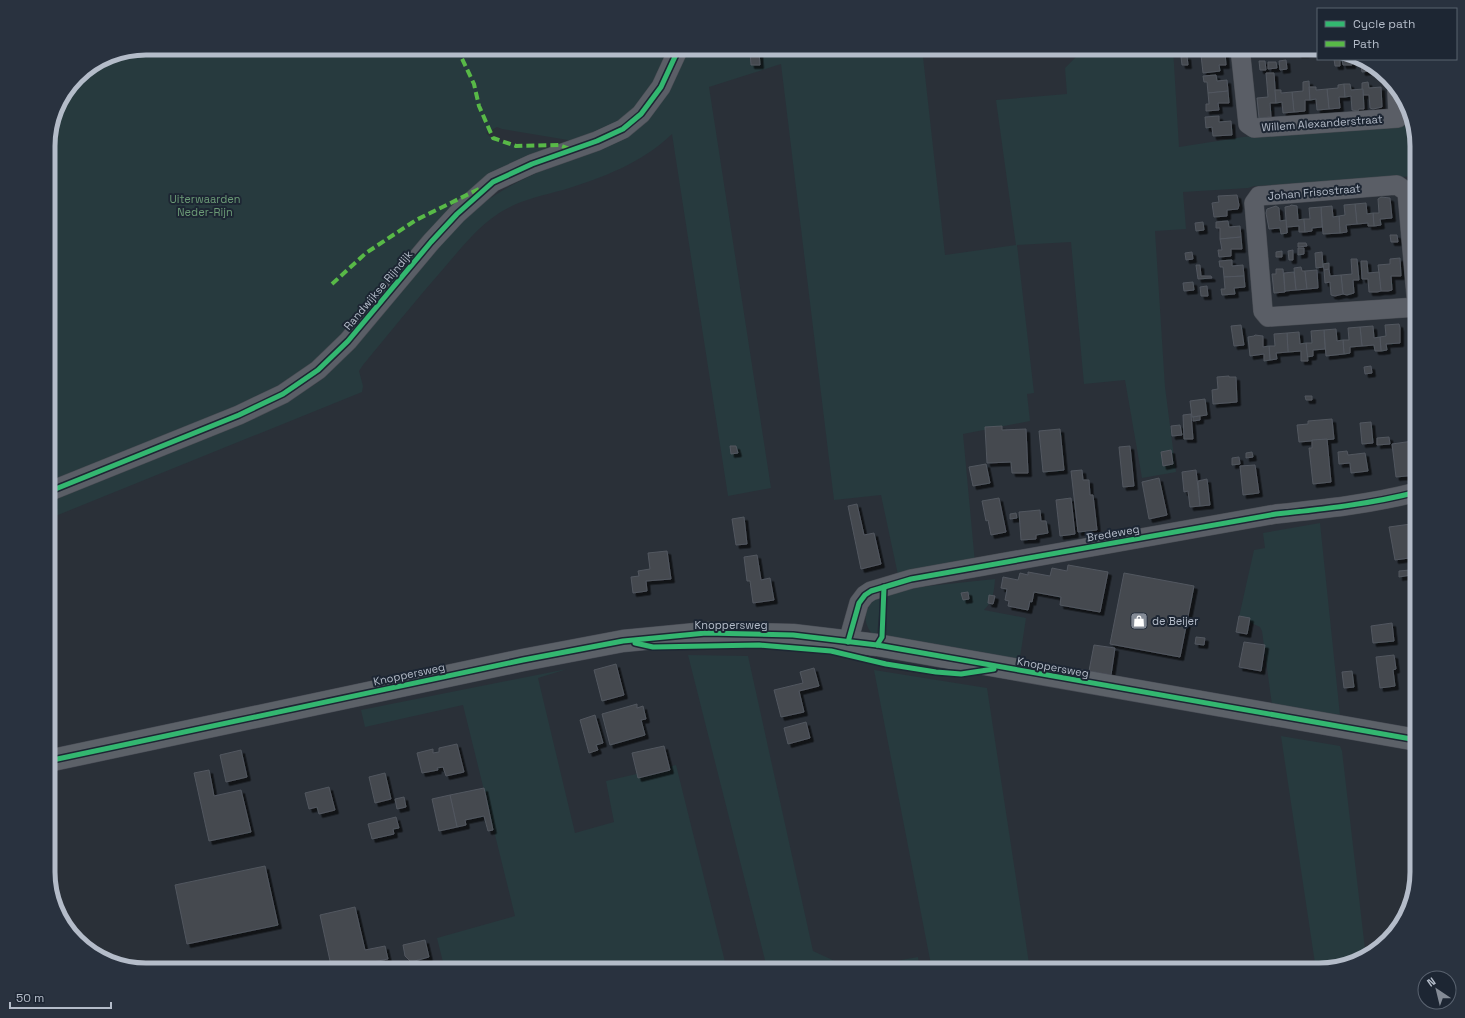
<svg xmlns="http://www.w3.org/2000/svg" width="1465" height="1018" font-family="'Space Grotesk',sans-serif">
	<style>
		.green { fill: #273a3e }
		.building { fill: #444950; stroke: #52575f; filter: url(#shadow) }
		.lines { fill: none; stroke-linecap: round; stroke-linejoin: round }
		.minor-casing { stroke: #484c53; stroke-width: 20 }
		.major-casing { stroke: #484c55; stroke-width: 23 }
		.minor { stroke: #5a5e66; stroke-width: 19 }
		.major { stroke: #5c6168; stroke-width: 22 }
		.quiet { stroke: #58b947; stroke-width: 4; stroke-dasharray: 8 4; stroke-linecap: butt }
		.cycleway-casing { stroke: #1d2633; stroke-width: 8 }
		.cycleway { stroke: #33b770; stroke-width: 5 }
		.labels { text-anchor: middle; stroke-width: 4; stroke-linejoin: round; paint-order: stroke }
		.street-label { font-size: 11px; fill: #b4bcc9; stroke: #1d2633 }
		.park-label { font-size: 11px; fill: #6b9a76; stroke: #1d2633 }
		.poi-label { font-size: 11px; fill: #b4bcc9; stroke: #1d2633; text-anchor: start }
		.rim { fill: none; stroke: #b4bcc9; stroke-width: 5 }
	</style>
	<defs>
		<filter id="shadow"><feDropShadow dx="3.5" dy="3.5" stdDeviation="0" flood-color="#0009"/></filter>
	</defs>
	<rect width="100%" height="100%" fill="#2a3038"/>
	<g class="green">
		<path d="M146,48H670L643,102L629,118L580,142L502,129L497,127L486,133C496,146 542,148 559,150L510,169L325,356L263,396L48,483V140L56,108L77,76L109,55Z"/>
		<path d="M686,48H799L801,57L827,48H922L945,255L1016,245L996,100L1067,94L1065,68L1079,54L1126,51V48H1173L1179,147L1243,137L1412,125L1417,146V176L1254,186L1248,188L1183,192L1186,229L1155,231L1165,387L1176,472L1142,478L1125,380L1084,384L1071,242L1017,245L1034,393L1027,394L1030,421L963,434L975,563L898,575L881,495L834,500L781,64L709,87L771,488L728,496L672,134C642,163 602,178 563,190C544,195 525,199 508,208C482,221 463,246 444,268C416,300 390,332 363,365L359,371L363,386L362,392L48,519V499L293,396C301,391 310,388 317,383C335,371 350,348 364,332C396,295 428,256 462,221C504,179 572,159 626,138L639,128L650,113Z"/>
		<path d="M1320,523L1340,715L1272,705L1262,631L1260,627L1239,617L1254,550L1265,548L1263,533Z"/>
		<path d="M995,579C994,592 993,601 984,610L1026,618L1019,664L887,638L884,633L887,595L891,590Z"/>
		<path d="M879,595L881,599L877,633L874,636C860,621 865,607 879,595Z"/>
		<path d="M688,655L748,656L813,951L852,969L918,957L920,970H733L766,964Z"/>
		<path d="M567,669L538,678L575,833L614,822L606,781L676,765L727,970H445L437,938L515,916L463,705L365,727L361,710Z"/>
		<path d="M874,670L987,688L1030,970H932Z"/>
		<path d="M1281,736L1340,746L1342,751L1366,958L1316,970Z"/>
	</g>
	<g class="building">
		<path d="M1200,48H1224L1225,53L1201,55Z"/>
		<path d="M1297,48H1304L1305,54H1298Z"/>
		<path d="M1304,48H1318V51L1305,54Z"/>
		<path d="M750,52H759L760,65H751Z"/>
		<path d="M1225,53L1226,65H1219L1220,71L1203,73L1201,55Z"/>
		<path d="M1187,56L1188,65H1182L1181,57Z"/>
		<path d="M1334,59H1340V66H1335Z"/>
		<path d="M1342,59H1352V65H1343Z"/>
		<path d="M1286,60L1287,69L1280,70L1279,61Z"/>
		<path d="M1259,61H1265L1266,70H1260Z"/>
		<path d="M1268,62H1276L1277,68L1268,69Z"/>
		<path d="M1361,65H1369L1370,71L1362,72Z"/>
		<path d="M1266,73H1274L1276,103H1270L1271,117L1259,118L1257,98L1268,97Z"/>
		<path d="M1216,75L1217,81L1227,80L1228,91L1208,93L1207,82H1204L1203,76Z"/>
		<path d="M1309,81L1310,100H1305V111L1294,112L1292,92L1303,91V82Z"/>
		<path d="M1368,82L1369,88L1381,87L1382,107L1373,109L1370,108L1369,95H1363L1362,89V83Z"/>
		<path d="M1344,84L1345,97H1339L1340,108L1329,109L1327,89L1338,88V85Z"/>
		<path d="M1344,84H1350L1351,90L1363,89L1364,109H1359L1358,111L1352,110L1351,96L1345,97Z"/>
		<path d="M1309,87H1316V90L1327,89L1329,109L1317,110L1316,99L1310,100Z"/>
		<path d="M1275,90H1281V93L1292,92L1294,112L1283,113L1282,102L1276,103Z"/>
		<path d="M1228,91L1229,103H1218L1219,110L1206,111V104H1209L1208,93Z"/>
		<path d="M1219,116V122L1231,121L1232,135L1213,136L1212,127L1206,128L1205,117Z"/>
		<path d="M1237,195L1239,205L1238,209L1227,210V216L1214,217L1212,203L1219,202L1218,196Z"/>
		<path d="M1381,197L1390,198L1392,218L1380,219L1381,225L1374,226L1373,213H1379L1378,199Z"/>
		<path d="M1366,203L1367,214L1373,213L1374,226H1368V223L1357,224L1355,204Z"/>
		<path d="M1355,204L1357,224L1346,225L1347,232L1340,233L1339,216L1345,215L1344,205Z"/>
		<path d="M1291,205L1297,206L1298,220L1304,219L1305,232H1299V226L1287,227V233L1285,207L1290,206Z"/>
		<path d="M1276,206L1279,208L1280,221L1286,220L1287,233L1281,234L1280,228L1269,229L1266,213L1267,209Z"/>
		<path d="M1332,206L1333,217L1339,216L1340,233L1323,234L1321,207Z"/>
		<path d="M1321,207L1322,227L1312,228V231L1305,232L1304,219H1310L1309,208Z"/>
		<path d="M1228,221L1229,227L1240,226L1241,237L1220,239V228H1216V222Z"/>
		<path d="M1203,222L1204,230L1196,231L1195,223Z"/>
		<path d="M1390,235H1397L1398,242H1391Z"/>
		<path d="M1241,237L1242,249H1231V256L1219,257L1218,250H1222L1220,239Z"/>
		<path d="M1298,243H1306L1307,246L1298,247Z"/>
		<path d="M1298,248H1304V254L1298,255Z"/>
		<path d="M1293,250V260H1289L1288,251Z"/>
		<path d="M1282,251V257H1276V252Z"/>
		<path d="M1192,252L1193,259L1186,260L1185,253Z"/>
		<path d="M1322,252L1323,267L1316,268L1315,253Z"/>
		<path d="M1400,258L1401,276H1391L1392,290L1388,291H1381L1378,265L1390,264V259Z"/>
		<path d="M1351,259H1357L1359,280H1353L1354,293L1347,295L1343,294L1341,275L1352,274Z"/>
		<path d="M1232,260V266L1243,265L1244,276L1224,277L1223,267H1220L1219,261Z"/>
		<path d="M1361,261H1367L1368,273L1379,272L1381,291L1377,292H1369L1368,279H1362Z"/>
		<path d="M1329,263V269L1324,270L1323,264Z"/>
		<path d="M1196,265H1200L1201,276H1211L1212,278L1198,279Z"/>
		<path d="M1301,267L1302,271H1305L1307,289L1296,290L1294,268Z"/>
		<path d="M1276,269H1283L1285,292L1274,293L1272,274H1276Z"/>
		<path d="M1329,269L1330,276L1341,275L1343,294L1335,296L1331,295L1330,282L1325,283L1324,270Z"/>
		<path d="M1317,270L1318,288L1307,289L1305,271Z"/>
		<path d="M1294,272L1296,290L1285,291V292L1284,273Z"/>
		<path d="M1244,276L1245,287L1234,288L1235,294L1222,295L1221,289H1225L1224,277Z"/>
		<path d="M1193,282L1194,290L1184,291L1183,283Z"/>
		<path d="M1207,286L1208,296H1201L1200,287Z"/>
		<path d="M1399,324L1400,328V343L1386,344L1387,350L1381,351L1380,337L1386,336L1385,325Z"/>
		<path d="M1241,325L1244,345L1234,346L1231,326Z"/>
		<path d="M1373,326L1374,338L1380,337L1381,351H1375L1374,345L1362,346L1360,327Z"/>
		<path d="M1360,327L1362,346L1350,347V353L1344,354L1343,340H1349L1348,328Z"/>
		<path d="M1336,329L1337,341L1343,340L1344,354L1326,356L1324,330Z"/>
		<path d="M1324,330L1325,349L1313,350V356L1307,357L1306,343H1312L1311,331Z"/>
		<path d="M1299,332L1300,344L1306,343L1308,361H1301V351L1288,352L1287,333Z"/>
		<path d="M1287,333L1288,352L1276,353L1277,359L1270,360L1269,346H1275L1274,334Z"/>
		<path d="M1255,335L1263,336V347L1269,346L1270,360L1264,361V354L1250,356L1248,337L1254,336Z"/>
		<path d="M1413,365H1417V378H1414Z"/>
		<path d="M1371,366L1372,373L1365,374L1364,367Z"/>
		<path d="M1229,376V377H1236L1237,402L1213,404L1212,390L1218,389L1217,377Z"/>
		<path d="M1305,396H1312V400H1306Z"/>
		<path d="M1205,399L1207,415L1192,417L1190,401Z"/>
		<path d="M1191,414L1193,439H1184L1183,415Z"/>
		<path d="M1200,416V420L1193,421V417Z"/>
		<path d="M1332,419L1334,439L1299,442L1297,425L1308,424V421Z"/>
		<path d="M1371,422L1373,443L1362,444L1360,423Z"/>
		<path d="M1180,425L1182,435L1172,436L1171,426Z"/>
		<path d="M1002,426V430L1026,429L1028,473H1012L1011,462L987,463L985,427Z"/>
		<path d="M1060,429L1064,470L1043,472L1039,431Z"/>
		<path d="M1389,437L1390,444L1377,445V438Z"/>
		<path d="M1327,439L1331,482L1313,484L1309,448H1312V440Z"/>
		<path d="M1413,441L1417,475L1396,477L1392,444Z"/>
		<path d="M730,446H736L738,453L731,454Z"/>
		<path d="M1130,446L1134,486L1123,487L1119,447Z"/>
		<path d="M1171,450L1173,464L1163,466L1161,452Z"/>
		<path d="M1347,451L1348,455L1365,453L1368,471L1351,473L1350,463L1339,464L1338,452Z"/>
		<path d="M1252,452L1253,457L1246,458V453Z"/>
		<path d="M1239,457L1240,464L1232,465V458Z"/>
		<path d="M986,464L990,483L973,486L969,467Z"/>
		<path d="M1255,465L1259,493L1243,495L1240,466Z"/>
		<path d="M1082,470L1083,480H1089L1090,495H1093L1097,530L1078,532L1071,471Z"/>
		<path d="M1196,470L1200,506L1190,507L1188,491L1184,492L1182,472Z"/>
		<path d="M1159,478L1167,515L1149,519L1142,482Z"/>
		<path d="M1207,479L1210,505L1200,506L1198,481Z"/>
		<path d="M999,498L1006,532L991,535L988,520L986,521L982,501Z"/>
		<path d="M1071,498L1075,534L1060,536L1056,500Z"/>
		<path d="M857,504L864,535L874,533L881,564L861,569L848,506Z"/>
		<path d="M1040,510L1041,521H1046L1048,533L1036,535V539L1021,540L1019,512Z"/>
		<path d="M1016,513L1017,518L1010,519V514Z"/>
		<path d="M744,517L747,544L736,545L732,519Z"/>
		<path d="M1411,524L1416,557L1395,560L1389,527Z"/>
		<path d="M667,551L671,579L646,581L647,591L633,593L631,577L639,576L638,571L650,569L648,553Z"/>
		<path d="M757,555L761,580L770,578L774,600L753,603L750,581H747L744,557Z"/>
		<path d="M1068,565L1108,572L1100,612L1060,605L1061,597L1034,592L1032,602L1030,601L1028,610L1008,606L1009,601L1005,600L1007,589L1001,588L1003,577L1018,580L1020,573L1028,575V572L1050,576L1052,568L1067,571Z"/>
		<path d="M1410,570L1411,575L1399,577V571Z"/>
		<path d="M1124,573L1194,586L1180,657L1110,644Z"/>
		<path d="M968,592L969,599L963,600L961,593Z"/>
		<path d="M989,595L995,596L993,604L988,603Z"/>
		<path d="M1239,616L1250,618L1247,634L1236,632Z"/>
		<path d="M1392,623L1394,641L1373,643L1371,626Z"/>
		<path d="M1196,637L1205,638L1204,645L1195,644Z"/>
		<path d="M1244,642L1265,645L1261,671L1239,667Z"/>
		<path d="M1094,645L1115,648L1111,675L1089,671Z"/>
		<path d="M1394,655L1396,669L1393,670L1395,686L1380,688L1376,657Z"/>
		<path d="M616,664L624,695L602,701L594,670Z"/>
		<path d="M814,668L819,686L799,691L804,712L781,717L774,690L803,683L800,672Z"/>
		<path d="M1352,671L1354,687L1344,688L1342,672Z"/>
		<path d="M637,704V708L643,706L646,719L641,720L645,735L610,745L602,714Z"/>
		<path d="M595,715L603,743L596,745L598,750L589,753L580,720Z"/>
		<path d="M806,722L810,738L788,744L784,728Z"/>
		<path d="M457,744L464,772L446,776L443,767L437,768L438,770L422,773L417,753L433,749V753L439,752V748Z"/>
		<path d="M664,746L670,770L638,778L632,753Z"/>
		<path d="M241,750L247,777L226,782L220,755Z"/>
		<path d="M209,770L214,796L241,790L251,832L209,841L194,773Z"/>
		<path d="M385,773L391,799L375,803L369,777Z"/>
		<path d="M329,787L335,810L319,814L317,807L309,809L305,793Z"/>
		<path d="M484,788L493,830L488,831L484,816L465,820L466,825L457,827L450,795Z"/>
		<path d="M450,795L457,827L439,831L432,799Z"/>
		<path d="M404,797L406,807L397,809L395,799Z"/>
		<path d="M396,817L399,828L393,829L394,834L372,839L368,824Z"/>
		<path d="M265,866L278,925L187,944L175,885Z"/>
		<path d="M355,907L365,950L385,946L388,959L368,963L370,970H332L320,915Z"/>
		<path d="M425,940L429,957L411,962L405,956L403,945Z"/>
	</g>
	<g class="lines">
		<defs>
			<g id="minor">
				<path d="M1240,48L1248,124L1254,128L1398,118L1397,91"/>
				<path d="M1417,306L1407,192L1397,185L1259,196L1254,203L1263,311L1268,317L1417,307"/>
				<path d="M48,492L239,415L283,394L318,370L348,341L431,242L457,214L493,182L532,164L597,141L623,129L641,114L661,87L679,48"/>
				<path d="M848,642L859,603L865,595L871,591L911,579L1276,514C1324,509 1371,504 1417,492"/>
			</g>
			<path id="major" d="M48,761L523,660L623,641L706,633L793,635L877,645L1417,740"/>
		</defs>
		<use href="#minor" class="minor-casing"/>
		<use href="#major" class="major-casing"/>
		<use href="#minor" class="minor"/>
		<use href="#major" class="major"/>
		<g class="quiet">
			<path d="M457,48L474,84L479,106L493,138L516,146L559,145L572,150"/>
			<path d="M332,284L366,253L416,220L481,188"/>
		</g>
		<defs>
			<g id="cycleway">
				<path d="M48,492L239,415L283,394L318,370L348,341L431,242L457,214L493,182L532,164L597,141L623,129L641,114L661,87L679,48"/>
				<path d="M848,642L859,603L865,595L871,591L911,579L1276,514C1324,509 1371,504 1417,492"/>
				<path d="M635,643L653,647L759,645L831,651L886,664L936,672L961,674L994,669"/>
				<path d="M877,645L882,637L884,587"/>
				<path d="M48,761L523,660L623,641L706,633L793,635L877,645L1417,740"/>
			</g>
		</defs>
		<use href="#cycleway" class="cycleway-casing"/>
		<use href="#cycleway" class="cycleway"/>
	</g>
	<defs>
		<symbol id="shop-square" viewBox="-11 -11 22 22"><rect x="-9" y="-9" width="18" height="18" rx="4" fill="#848b96" stroke="#1d2633"/><path d="M-5-2.5h2.3a2.7 3.5 0 0 1 5.4 0H5L5.5 6h-11ZM-1.5-2.5h3a1.5 2.3 0 0 0-3 0Z" fill="#fff"/></symbol>
	</defs>
	<g fill-rule="evenodd">
		<use href="#shop-square" x="1129" y="611" width="20" height="20"/>
	</g>
	<g class="labels">
		<g class="street-label">
			<text transform="translate(1322 123) rotate(-4)" y="4">Willem Alexanderstraat</text>
			<text transform="translate(1314 192) rotate(-5)" y="4">Johan Frisostraat</text>
			<text transform="translate(378 290) rotate(-50)" y="4">Randwijkse Rijndijk</text>
			<text transform="translate(1113 533) rotate(-10)" y="4">Bredeweg</text>
			<text x="731" y="629">Knoppersweg</text>
			<text transform="translate(1053 667) rotate(10)" y="4">Knoppersweg</text>
			<text transform="translate(409 674) rotate(-12)" y="4">Knoppersweg</text>
		</g>
		<g class="park-label">
			<text x="205" y="203">Uiterwaarden<tspan x="205" dy="13">Neder-Rijn</tspan></text>
		</g>
		<g class="poi-label">
			<text x="1152" y="625">de Beijer</text>
		</g>
	</g>
	<path d="M0 0H1465V1018H0ZM146 55H1319A91 91 0 0 1 1410 146V872A91 91 0 0 1 1319 963H146A91 91 0 0 1 55 872V146A91 91 0 0 1 146 55Z" fill="#29323f" fill-rule="evenodd"/>
	<path class="rim" d="M146 55H1319A91 91 0 0 1 1410 146V872A91 91 0 0 1 1319 963H146A91 91 0 0 1 55 872V146A91 91 0 0 1 146 55Z"/>
	<rect x="1317" y="8" width="140" height="52" fill="#1d2633" stroke="#59626f"/>
	<rect x="1325" y="21" width="20" height="6" fill="#33b770" stroke="#59626f"/>
	<text x="1353" y="28" font-size="12" fill="#b4bcc9">Cycle path</text>
	<rect x="1325" y="41" width="20" height="6" fill="#58b947" stroke="#59626f"/>
	<text x="1353" y="48" font-size="12" fill="#b4bcc9">Path</text>
	<g transform="translate(1437 990) rotate(325)"><circle r="19" fill="#1d2633" stroke="#59626f"/>
	<path d="M0-3L7 15L0 10L-7 15Z" fill="#848b96"/>
	<text y="-6" font-size="11" font-weight="bold" text-anchor="middle" fill="#b4bcc9">N</text>
	</g>
	<path d="M10 1002v6h101v-6" fill="none" stroke="#b4bcc9" stroke-width="2"/>
	<text x="16" y="1002" font-size="12" fill="#b4bcc9" stroke="#1d2633" stroke-width="3" paint-order="stroke">50 m</text>
</svg>
